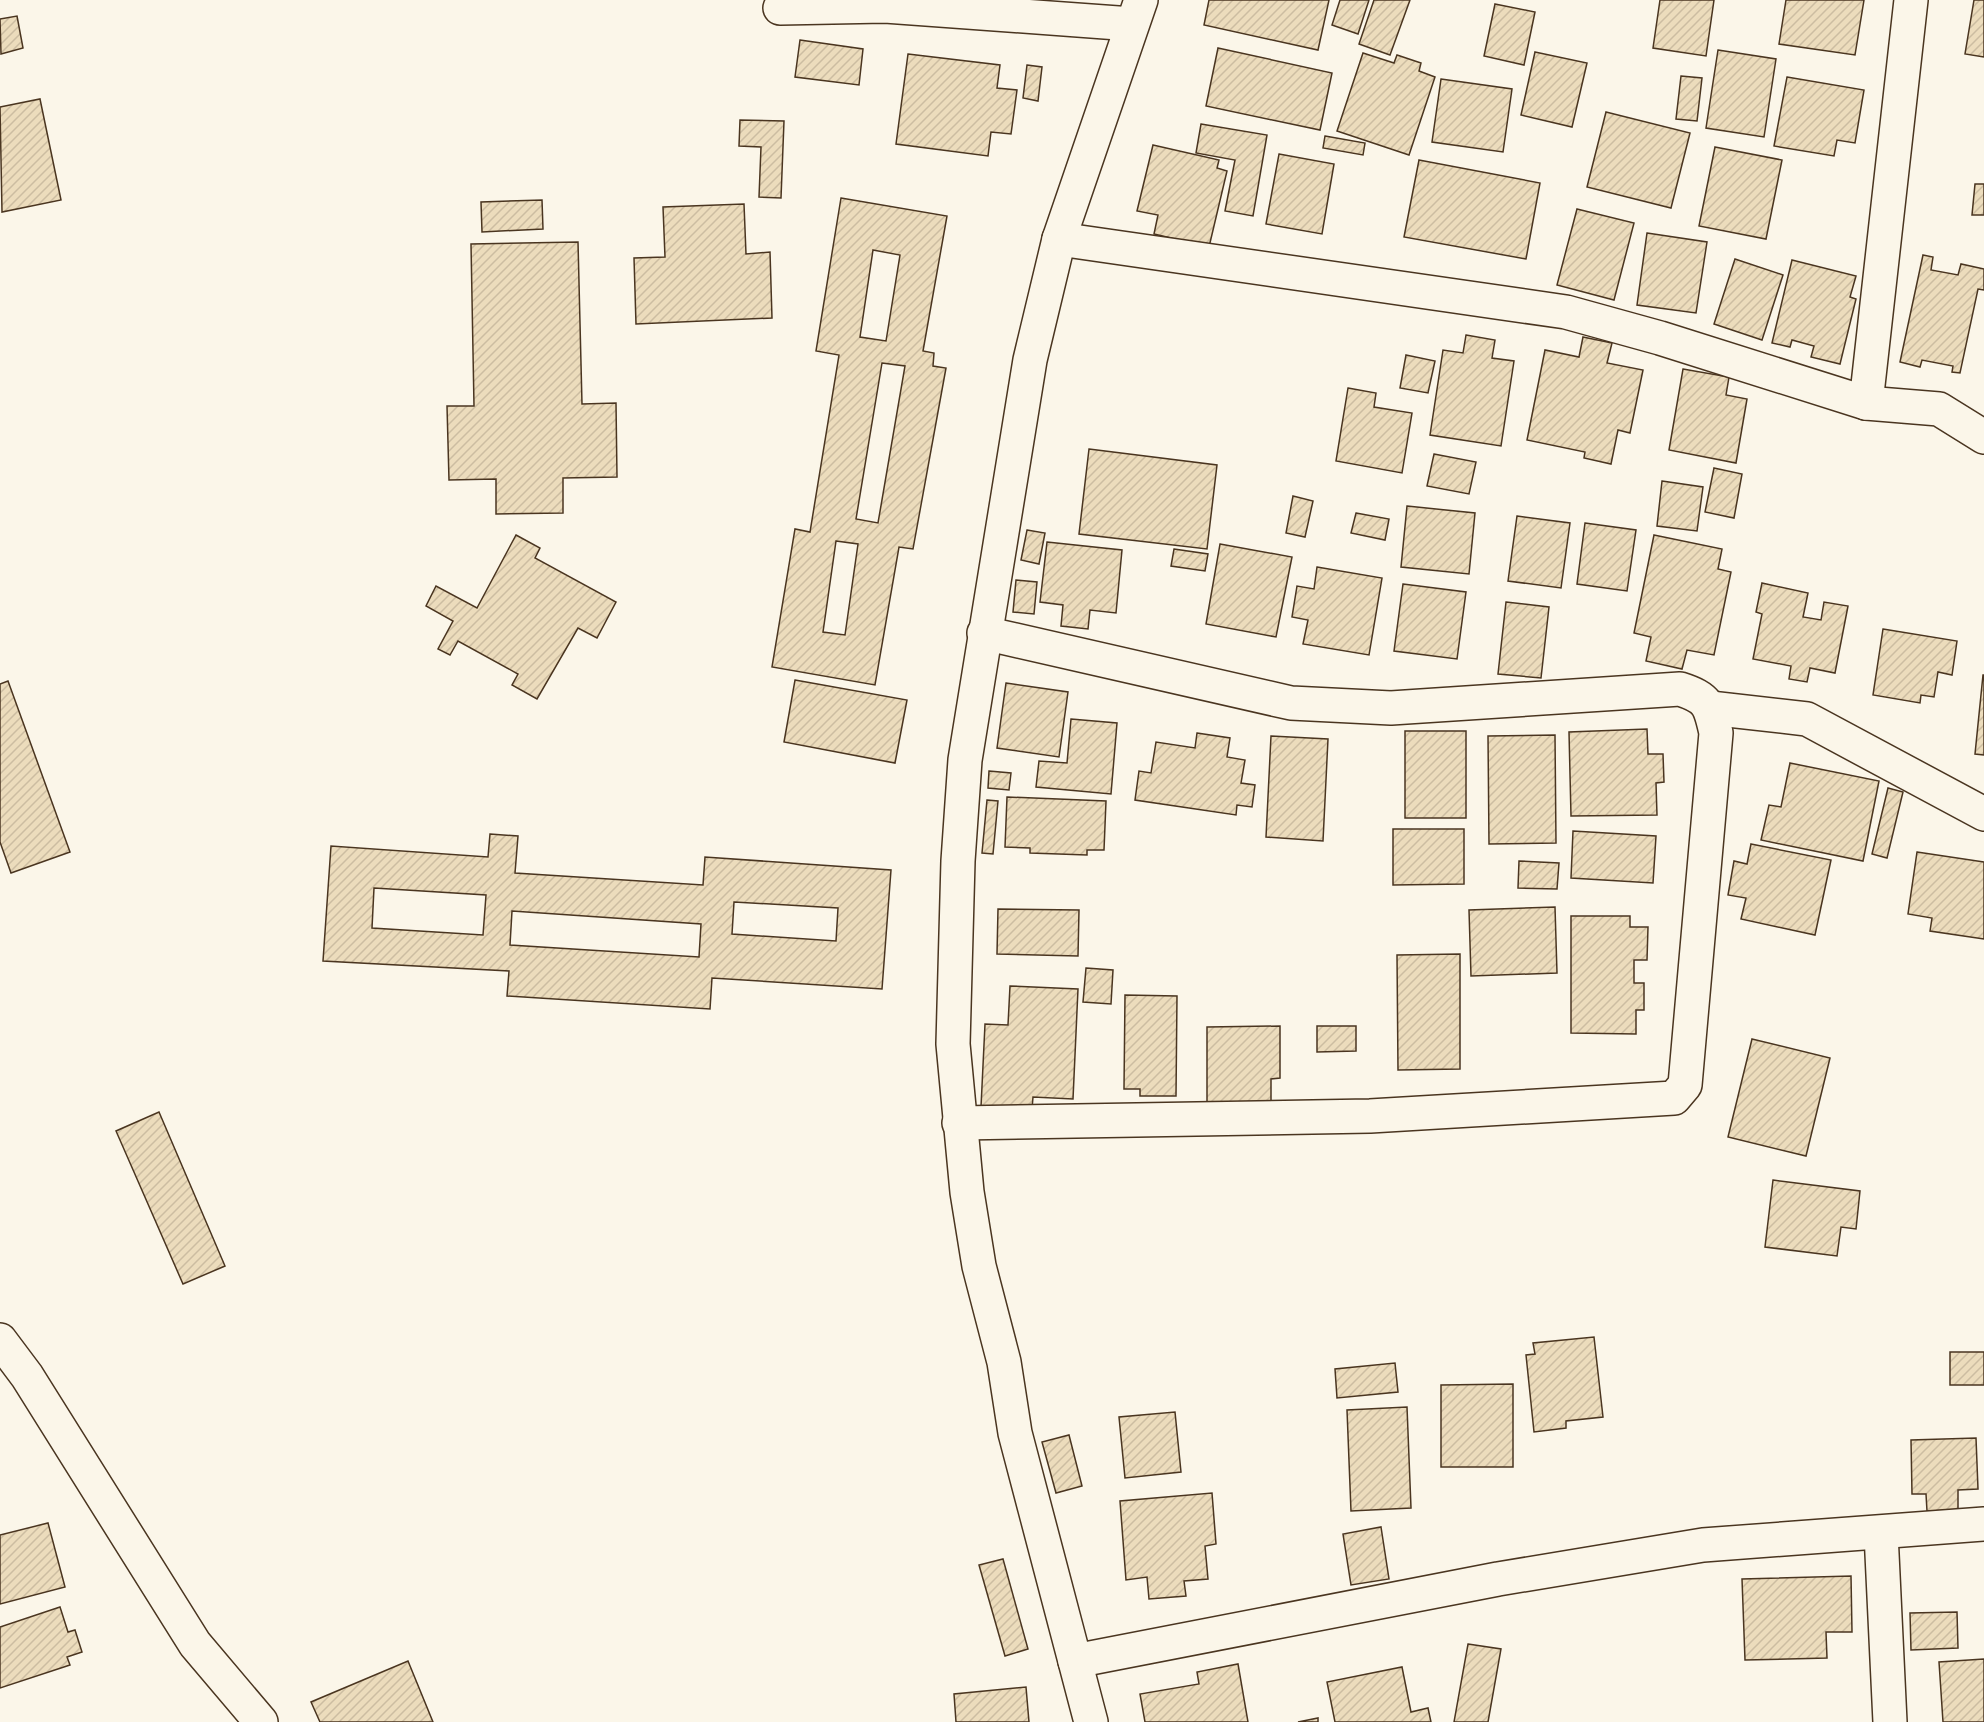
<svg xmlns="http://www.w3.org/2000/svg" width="1984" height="1722" font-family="Commissioner,sans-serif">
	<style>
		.building { fill: url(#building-hatch); stroke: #4a3520; stroke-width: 1.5; fill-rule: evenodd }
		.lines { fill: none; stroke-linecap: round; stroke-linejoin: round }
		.minor-casing { stroke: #4a3520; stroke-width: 36 }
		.minor { stroke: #fbf6e9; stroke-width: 33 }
	</style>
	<defs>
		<pattern id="building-hatch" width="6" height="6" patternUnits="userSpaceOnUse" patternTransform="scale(1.5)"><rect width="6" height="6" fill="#ecdcbc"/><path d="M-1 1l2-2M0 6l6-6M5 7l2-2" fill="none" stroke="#ccbda1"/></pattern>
	</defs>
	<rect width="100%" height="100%" fill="#fbf6e9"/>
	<g class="building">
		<path d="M1209,0H1329L1318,50L1204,25Z"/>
		<path d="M1340,0H1369L1358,34L1332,25Z"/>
		<path d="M1374,0H1410L1390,55L1359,44Z"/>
		<path d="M1660,0H1714L1706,56L1653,48Z"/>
		<path d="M1786,0H1864L1855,55L1779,44Z"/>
		<path d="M1974,0H1984V57L1965,54Z"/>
		<path d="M1495,4L1535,12L1524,65L1484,56Z"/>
		<path d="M17,16L23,48L1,54L0,19Z"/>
		<path d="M800,40L863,49L859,85L795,77Z"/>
		<path d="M1218,48L1332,73L1320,130L1206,106Z"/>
		<path d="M1718,50L1776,59L1764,137L1706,128Z"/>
		<path d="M1535,52L1587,63L1572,127L1521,115Z"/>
		<path d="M1363,53L1394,63L1397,55L1421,63L1419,71L1435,77L1409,155L1337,131Z"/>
		<path d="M908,54L1000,65L997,88L1017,90L1011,134L991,132L988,156L896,144Z"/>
		<path d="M1027,65L1042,67L1038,101L1023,98Z"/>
		<path d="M1681,76L1702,78L1697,121L1676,119Z"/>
		<path d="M1787,77L1864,90L1855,143L1837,140L1834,156L1774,146Z"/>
		<path d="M1441,79L1512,89L1503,152L1432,142Z"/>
		<path d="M40,99L61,200L2,212L0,107Z"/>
		<path d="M1606,112L1690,133L1671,208L1587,187Z"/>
		<path d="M740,120L784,121L781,198L759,197L761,147L739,146Z"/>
		<path d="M1201,124L1267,135L1253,216L1225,211L1235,160L1196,153Z"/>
		<path d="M1325,136L1365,143L1363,155L1323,148Z"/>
		<path d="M1153,145L1219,160L1217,168L1227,171L1209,247L1154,234L1158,215L1137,211Z"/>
		<path d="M1715,147L1782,160L1766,239L1699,226Z"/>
		<path d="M1279,154L1334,164L1322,234L1266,224Z"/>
		<path d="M1419,160L1540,183L1526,259L1404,237Z"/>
		<path d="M1975,184H1984V215H1972Z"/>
		<path d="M841,198L947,216L923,351L934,353L933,366L946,368L913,549L899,547L875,685L772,667L795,529L810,532L839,355L816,351ZM873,250L900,255L886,341L860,337ZM882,363L905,366L878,523L856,519ZM836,541L858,544L845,635L823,632Z"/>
		<path d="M542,200L543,229L482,232L481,202Z"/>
		<path d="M744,204L746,254L770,252L772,318L636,324L634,258L665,257L663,207Z"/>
		<path d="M1577,209L1634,223L1614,300L1557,285Z"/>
		<path d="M1647,233L1707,242L1696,313L1637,305Z"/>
		<path d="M578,242L582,404L616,403L617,477L563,478V513L496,514V479L449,480L447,406H474L471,244Z"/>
		<path d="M1923,255L1933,257L1931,270L1958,275L1961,264L1984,269V290L1978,289L1960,373L1952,372L1953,366L1922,360L1920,367L1900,362Z"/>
		<path d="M1735,259L1783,275L1762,340L1714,324Z"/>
		<path d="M1792,260L1856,276L1850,297L1856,299L1840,364L1811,357L1814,346L1792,340L1790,347L1772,343Z"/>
		<path d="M1466,335L1495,340L1492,358L1514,361L1501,446L1430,435L1443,350L1463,353Z"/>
		<path d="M1583,337L1612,343L1607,363L1643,370L1630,433L1618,430L1611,464L1584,458L1585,452L1527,440L1545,350L1579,357Z"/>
		<path d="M1406,355L1435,361L1428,393L1400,388Z"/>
		<path d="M1683,369L1729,377L1726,395L1747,399L1736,463L1669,450Z"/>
		<path d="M1348,388L1376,393L1374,407L1412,413L1402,473L1336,461Z"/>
		<path d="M1089,449L1217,465L1207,549L1079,534Z"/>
		<path d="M1434,454L1476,462L1469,494L1427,486Z"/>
		<path d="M1714,468L1742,474L1734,518L1705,512Z"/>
		<path d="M1662,481L1703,487L1697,531L1657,526Z"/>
		<path d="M1293,496L1313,501L1305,537L1286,533Z"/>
		<path d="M1407,506L1475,513L1469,574L1401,567Z"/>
		<path d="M1356,513L1389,519L1385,540L1351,533Z"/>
		<path d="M1517,516L1570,523L1561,588L1508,581Z"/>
		<path d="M1585,523L1636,530L1627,591L1577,584Z"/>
		<path d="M1027,530L1045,533L1039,564L1021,560Z"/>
		<path d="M516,535L540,548L535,558L616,602L597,638L578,628L537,699L512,685L518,674L458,641L450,655L438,649L453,621L426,606L436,586L477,608Z"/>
		<path d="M1654,535L1722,549L1718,569L1731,572L1714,655L1687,650L1682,669L1646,661L1651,637L1634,633Z"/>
		<path d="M1047,542L1122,550L1116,613L1090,610L1088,629L1061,626L1063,605L1040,602Z"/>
		<path d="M1220,544L1292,557L1276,637L1206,624Z"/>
		<path d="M1174,549L1208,554L1205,571L1171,566Z"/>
		<path d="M1317,567L1382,578L1369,655L1303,644L1308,620L1292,617L1297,586L1314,589Z"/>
		<path d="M1016,580L1037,582L1034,614L1013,612Z"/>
		<path d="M1762,583L1808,593L1803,617L1821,620L1824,602L1848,606L1835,673L1810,668L1807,682L1789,679L1791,666L1753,659L1762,614L1756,612Z"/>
		<path d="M1403,584L1466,592L1457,659L1394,651Z"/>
		<path d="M1506,602L1549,607L1541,678L1498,674Z"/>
		<path d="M1883,629L1957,641L1952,675L1938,672L1934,697L1921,695L1920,703L1873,695Z"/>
		<path d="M1983,675H1984V755L1975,754Z"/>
		<path d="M795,680L907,700L895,763L784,742Z"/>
		<path d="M8,681L70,852L11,873L0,842V684Z"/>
		<path d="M1006,683L1068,692L1059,757L997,748Z"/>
		<path d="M1071,719L1117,723L1111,794L1036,787L1039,761L1067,763Z"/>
		<path d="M1647,729L1648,754H1663L1664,782L1656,783L1657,815L1571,816L1569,732Z"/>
		<rect x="1405" y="731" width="61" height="87"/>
		<path d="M1197,733L1230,738L1227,757L1245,760L1241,783L1255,785L1252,807L1237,805L1236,815L1135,800L1139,771L1151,773L1156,742L1195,748Z"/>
		<path d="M1555,735L1556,843L1489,844L1488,736Z"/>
		<path d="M1271,736L1328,739L1323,841L1266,837Z"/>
		<path d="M1790,763L1879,781L1863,861L1761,840L1769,805L1781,807Z"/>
		<path d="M989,771L1011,773L1009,790L988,788Z"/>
		<path d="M1888,788L1903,792L1887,858L1872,854Z"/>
		<path d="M1007,797L1106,801L1104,850H1087V855L1030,853V848L1005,847Z"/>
		<path d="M987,800L998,801L993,854L982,853Z"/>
		<path d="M1393,829H1464V884L1393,885Z"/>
		<path d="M1573,831L1656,836L1653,883L1571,878Z"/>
		<path d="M490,834L518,836L515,873L703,885L705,857L891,870L882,989L712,978L710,1009L507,996L509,971L323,961L331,846L488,857ZM374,888L486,895L483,935L372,928ZM734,902L838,908L836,941L732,934ZM512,911L701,924L699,957L510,945Z"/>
		<path d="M1751,844L1831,860L1815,935L1741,919L1746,898L1728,895L1734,861L1747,864Z"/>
		<path d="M1917,852L1984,862V939L1930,931L1932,918L1908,914Z"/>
		<path d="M1519,861L1559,863L1557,889L1518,888Z"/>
		<path d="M1555,907L1557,973L1471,976L1469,910Z"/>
		<path d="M998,909L1079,910L1078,956L997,954Z"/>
		<path d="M1571,916H1630V927H1648L1647,960H1634V983H1644V1010H1636V1034L1571,1033Z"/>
		<path d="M1460,954V1069L1398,1070L1397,955Z"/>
		<path d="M1086,968L1113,970L1111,1004L1083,1002Z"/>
		<path d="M1010,986L1078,989L1073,1099L1033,1097L1032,1109L981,1107L985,1024L1008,1025Z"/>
		<path d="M1125,995L1177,996L1176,1096H1140V1089H1124Z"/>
		<path d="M1280,1026V1078L1271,1079V1107L1207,1108V1027Z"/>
		<path d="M1317,1026H1356V1051L1317,1052Z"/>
		<path d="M1752,1039L1830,1058L1806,1156L1728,1137Z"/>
		<path d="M159,1112L225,1266L183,1284L116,1131Z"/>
		<path d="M1773,1180L1860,1191L1856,1229L1841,1227L1837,1256L1765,1247Z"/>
		<path d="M1594,1337L1603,1417L1566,1421V1428L1534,1432L1526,1355L1535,1354L1533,1343Z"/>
		<rect x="1950" y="1352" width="34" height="33"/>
		<path d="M1395,1363L1398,1392L1337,1398L1335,1369Z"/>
		<path d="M1513,1384V1467H1441V1385Z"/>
		<path d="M1407,1407L1411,1508L1351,1511L1347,1410Z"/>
		<path d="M1175,1412L1181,1472L1125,1478L1119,1417Z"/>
		<path d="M1069,1435L1082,1486L1056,1493L1042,1442Z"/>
		<path d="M1976,1438L1978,1489L1958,1490V1510L1927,1511L1926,1494H1912L1911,1440Z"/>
		<path d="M1212,1493L1216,1544L1205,1546L1208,1579L1184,1581L1186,1596L1149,1599L1147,1577L1126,1580L1120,1501Z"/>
		<path d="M48,1523L65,1587L0,1604V1535Z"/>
		<path d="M1381,1527L1389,1579L1351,1585L1343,1534Z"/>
		<path d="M1003,1559L1028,1649L1005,1656L979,1565Z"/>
		<path d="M1851,1576L1852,1632H1826L1827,1658L1745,1660L1742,1579Z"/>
		<path d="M60,1607L68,1632L75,1630L82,1652L67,1657L70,1665L0,1688V1627Z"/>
		<path d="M1957,1612L1958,1648L1911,1650L1910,1613Z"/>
		<path d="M1468,1644L1501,1649L1488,1722H1454Z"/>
		<path d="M1984,1659V1722H1943L1939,1662Z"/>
		<path d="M408,1661L433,1722H320L311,1702Z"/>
		<path d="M1238,1664L1248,1722H1145L1140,1694L1199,1684L1197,1672Z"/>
		<path d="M1402,1667L1411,1712L1428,1708L1431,1722H1335L1327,1682Z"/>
		<path d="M1026,1687L1029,1722H956L954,1694Z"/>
		<path d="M1318,1718V1722H1298Z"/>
	</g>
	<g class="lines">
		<defs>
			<g id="minor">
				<path d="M780,8L885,6L1132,24"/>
				<path d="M1059,239L1566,312L1660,338L1866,403L1939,409L1984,437"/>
				<path d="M1866,403L1911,0"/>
				<path d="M1710,708L1807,719L1984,814"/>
				<path d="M959,1123L1370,1116L1674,1098L1685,1085L1716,733C1710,705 1708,698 1680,689L1391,708L1291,703L984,633"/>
				<path d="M0,1340L27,1376L195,1644L261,1722"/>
				<path d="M1881,1533L1890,1722"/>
				<path d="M1075,1661L1498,1579L1703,1545L1984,1524"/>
				<path d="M1091,1722L1015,1433L1004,1362L979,1266L967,1192L953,1044L958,861L965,760L1030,360L1059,239L1141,0"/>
			</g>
		</defs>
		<use href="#minor" class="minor-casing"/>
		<use href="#minor" class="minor"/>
	</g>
</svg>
